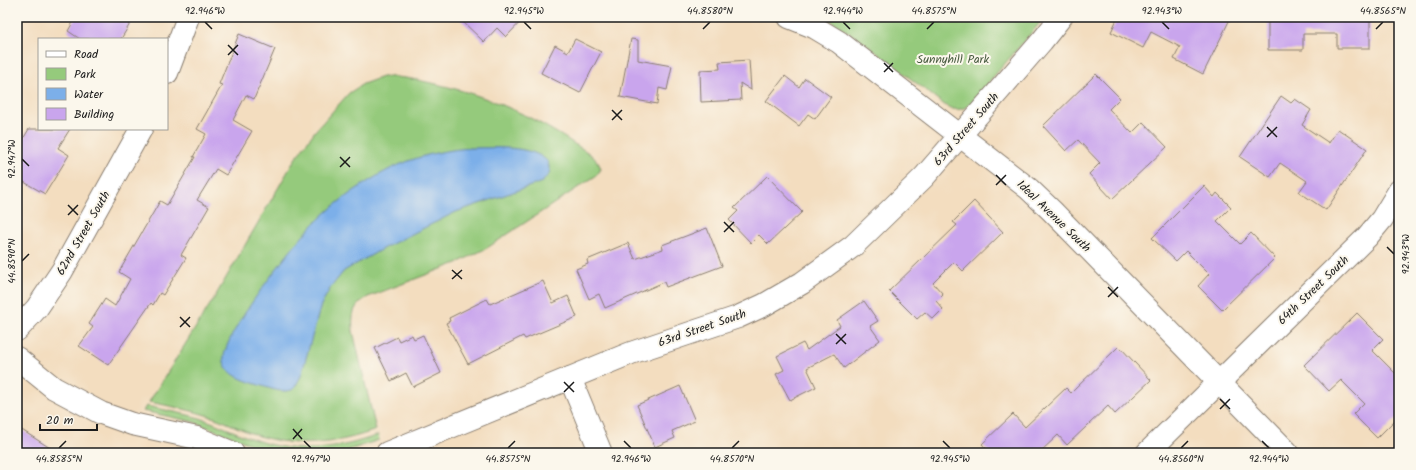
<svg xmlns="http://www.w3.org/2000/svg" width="1416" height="470" font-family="Kalam,sans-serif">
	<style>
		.green { fill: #95ca7c; stroke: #58734c }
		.water { fill: #7cafe9; stroke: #4c6682 }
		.building { fill: #c9a5ed }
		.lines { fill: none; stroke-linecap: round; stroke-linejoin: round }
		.street-casing { stroke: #887c6e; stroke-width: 24 }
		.street { stroke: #fff; stroke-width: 22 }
		.ticks { fill: none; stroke: #1c1c1c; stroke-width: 1.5 }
		.labels { text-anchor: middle; stroke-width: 4; stroke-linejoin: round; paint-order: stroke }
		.park-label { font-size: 12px; fill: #46593e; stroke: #fbf7ec }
		.street-label { font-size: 12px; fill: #1c1c1c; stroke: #fbf7ec }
		.neatline { fill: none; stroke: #1c1c1c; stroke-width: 1.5 }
		.ticks-label { font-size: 10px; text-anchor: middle; fill: #1c1c1c }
	</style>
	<rect width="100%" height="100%" fill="#fbf7ec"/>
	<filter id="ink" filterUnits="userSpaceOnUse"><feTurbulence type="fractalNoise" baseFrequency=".025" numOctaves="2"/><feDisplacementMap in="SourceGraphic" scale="8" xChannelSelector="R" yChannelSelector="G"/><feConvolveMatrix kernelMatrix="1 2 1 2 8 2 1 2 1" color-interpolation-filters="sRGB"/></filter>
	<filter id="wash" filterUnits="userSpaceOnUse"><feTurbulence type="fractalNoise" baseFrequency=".012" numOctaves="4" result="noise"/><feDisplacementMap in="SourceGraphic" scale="16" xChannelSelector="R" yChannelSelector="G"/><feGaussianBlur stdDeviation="0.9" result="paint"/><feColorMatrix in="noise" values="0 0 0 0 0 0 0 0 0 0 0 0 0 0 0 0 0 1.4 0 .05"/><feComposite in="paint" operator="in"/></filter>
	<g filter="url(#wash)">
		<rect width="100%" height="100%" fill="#f3ddbf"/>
		<g class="green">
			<path d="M825,17H1045L970,104C962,111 955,111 946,106L863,42Z"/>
			<path d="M382,77C401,76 418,80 436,84C488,96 526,113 570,141C581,149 597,155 601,169L597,175L487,248L457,263L368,297C352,306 352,315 353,331L376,430C340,443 304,448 266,438C247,433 230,423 212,417C191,410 170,406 149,402L216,295L295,159L315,131L349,93L363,84Z"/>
			<path d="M146,406C164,410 182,413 200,418C219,424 237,434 256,440C297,455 338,450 378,435L379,440L340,453H284L255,446L194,422L143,411Z"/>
		</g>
		<path class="water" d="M469,148C490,148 533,144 548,162L550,173L542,182L456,212L384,248L344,271L331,287L321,305L301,376L294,389C284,394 272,389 262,386C250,382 228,377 224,362C218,339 297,240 316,222C334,204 355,189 377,176C406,159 435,151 469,148Z"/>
		<g id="blocks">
			<g class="building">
				<path d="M76,17H134L121,39H80L68,31Z"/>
				<path d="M458,17H525L506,37L497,28L484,42Z"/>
				<path d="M1118,17H1231L1203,74L1174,59L1180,47L1151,32L1143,48L1111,32Z"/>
				<path d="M1268,17H1370V48H1337V34H1303V50H1268Z"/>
				<path d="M239,34L275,49L254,99L246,95L233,120L252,131L226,175L216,169L197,200L209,207L181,255L186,258L163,295L160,293L153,305L151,303L108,365L79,346L93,327L89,324L105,299L115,306L130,279L119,272L160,201L167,205L195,157H193L206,134L197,129L222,85L219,84Z"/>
				<path d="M575,39L601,52L580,93L541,73L555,45L568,52Z"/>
				<path d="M631,39L638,40V60L672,66L667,90L659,88L657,104L620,97Z"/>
				<path d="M749,60L751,90L740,83L741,100L701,102L700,70L720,69L719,62Z"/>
				<path d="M1096,74L1120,98L1109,109L1132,133L1143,122L1167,147L1112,199L1089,174L1100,163L1078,140L1066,151L1043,126Z"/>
				<path d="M785,76L799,87L805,78L831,97L815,119L808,114L799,126L766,101Z"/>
				<path d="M1281,96L1291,103L1295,99L1311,110L1302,125L1329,143L1338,129L1367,149L1326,210L1299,192L1307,181L1280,163L1270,177L1240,157Z"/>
				<path d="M29,129H70L58,148L69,155L45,194L17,178V149Z"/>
				<path d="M767,176L802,212L768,244L759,235L751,243L729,220L738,211L734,208Z"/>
				<path d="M1204,186L1214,197L1217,193L1231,207L1217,221L1240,244L1251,233L1275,258L1222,310L1198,286L1209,274L1186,251L1176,261L1152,238Z"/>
				<path d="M974,201L1003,232L963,271L954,262L933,283L943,294L936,301L943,309L933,319L925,312L917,319L889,291L957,225L953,222Z"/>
				<path d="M707,228L722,266L666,287L664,282L605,308L599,294L589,299L576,269L588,264L587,260L628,243L635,259L663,249L662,245Z"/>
				<path d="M543,281L553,303L568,296L577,317L525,339L523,336L468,364L446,323L450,321L449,318L487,299L490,304Z"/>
				<path d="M864,301L878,321L870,326L880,340L844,368L834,354L807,368L816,387L790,400L776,374L784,370L777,356L803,343L807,350L840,326L837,320Z"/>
				<path d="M1357,313L1383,339L1372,350L1399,377V416L1377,438L1353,414L1364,403L1341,380L1329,391L1304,365Z"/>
				<path d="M412,335L414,339L423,335L441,373L413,387L406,373L391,381L375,348L397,337L399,341Z"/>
				<path d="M1119,346L1151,380L1115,414L1108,406L1067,445L1058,435L1039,453H990L982,444L1013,414L1025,427L1066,388L1071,393Z"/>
				<path d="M680,386L695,421L672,431L675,438L655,447L637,405Z"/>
				<path d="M17,427L58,453H17Z"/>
			</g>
		</g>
	</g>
	<g filter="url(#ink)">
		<use href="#blocks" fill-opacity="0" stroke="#887c6e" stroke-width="1"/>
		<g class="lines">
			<defs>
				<g id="street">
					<path d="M789,17L814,27L839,42L1029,189L1052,211L1288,453"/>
					<path d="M167,73L188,17"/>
					<path d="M17,330L37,308L62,271L141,129"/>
					<path d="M17,358L54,388L101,413L132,424L197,438L233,453"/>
					<path d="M570,378L601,453"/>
					<path d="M387,453L631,353L738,317L764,305L802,283L853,246L924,177L1042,41L1061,17"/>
					<path d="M1147,453L1367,237L1382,219L1399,191"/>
				</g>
			</defs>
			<use href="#street" class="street-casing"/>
			<use href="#street" class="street"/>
		</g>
	</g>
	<path class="ticks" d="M205,22L212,29M524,22L531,29M843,22L850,29M1162,22L1169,29M703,29L710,22M927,29L934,22M1376,29L1383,22M228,45L238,55M228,55L238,45M884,63L893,72M884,72L893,63M612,110L622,120M612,120L622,110M1267,127L1277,137M1267,137L1277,127M340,157L350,167M22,159L29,166M340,167L350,157M996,175L1006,185M996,185L1006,175M68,205L78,215M68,215L78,205M724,222L734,232M724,232L734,222M1387,247L1394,254M22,261L29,254M452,270L462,279M452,279L462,270M1108,287L1118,297M1108,297L1118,287M180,317L190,327M180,327L190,317M836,334L846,344M836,344L846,334M564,382L574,392M564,392L574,382M1220,399L1230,409M1220,409L1230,399M293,429L302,439M293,439L302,429M304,441L311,448M624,441L631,448M943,441L950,448M1262,441L1269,448M59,448L66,441M508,448L515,441M732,448L739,441M1181,448L1188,441"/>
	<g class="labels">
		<g class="park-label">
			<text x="953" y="63">Sunnyhill Park</text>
		</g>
		<g class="street-label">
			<text transform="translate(966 129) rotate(-49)" y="4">63rd Street South</text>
			<text transform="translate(1054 216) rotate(44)" y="4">Ideal Avenue South</text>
			<text transform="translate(83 233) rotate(-60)" y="4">62nd Street South</text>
			<text transform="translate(1313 290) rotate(-44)" y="4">64th Street South</text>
			<text transform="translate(702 328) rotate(-19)" y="4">63rd Street South</text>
		</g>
	</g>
	<rect width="1416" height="470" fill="none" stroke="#fbf7ec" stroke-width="44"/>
	<rect x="38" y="38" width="130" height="92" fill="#fbf7ec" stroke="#a29f99"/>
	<rect x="46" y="51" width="20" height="6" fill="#ffffff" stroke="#a29f99"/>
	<text x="74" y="58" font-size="12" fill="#1c1c1c">Road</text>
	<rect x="46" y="68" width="20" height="12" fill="#95ca7c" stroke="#a29f99"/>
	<text x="74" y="78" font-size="12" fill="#1c1c1c">Park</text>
	<rect x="46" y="88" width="20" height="12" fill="#7cafe9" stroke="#a29f99"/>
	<text x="74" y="98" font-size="12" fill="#1c1c1c">Water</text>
	<rect x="46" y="108" width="20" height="12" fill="#c9a5ed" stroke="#a29f99"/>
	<text x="74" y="118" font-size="12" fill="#1c1c1c">Building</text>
	<path d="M40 424v6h57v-6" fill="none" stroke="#1c1c1c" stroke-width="2"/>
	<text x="46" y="424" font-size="12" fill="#1c1c1c" stroke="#fbf7ec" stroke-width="3" paint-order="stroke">20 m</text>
	<rect x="22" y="22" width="1372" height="426" class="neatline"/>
	<g class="ticks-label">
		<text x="205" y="14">92.946°W</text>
		<text x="524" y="14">92.945°W</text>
		<text x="710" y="14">44.8580°N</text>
		<text x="843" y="14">92.944°W</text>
		<text x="934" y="14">44.8575°N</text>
		<text x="1162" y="14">92.943°W</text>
		<text x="1383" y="14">44.8565°N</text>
		<text transform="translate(11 159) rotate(-90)" y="4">92.947°W</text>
		<text transform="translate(1405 254) rotate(-90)" y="4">92.943°W</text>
		<text transform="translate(11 261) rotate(-90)" y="4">44.8590°N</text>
		<text x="59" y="462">44.8585°N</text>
		<text x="311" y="462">92.947°W</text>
		<text x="508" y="462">44.8575°N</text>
		<text x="631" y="462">92.946°W</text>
		<text x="732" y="462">44.8570°N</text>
		<text x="950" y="462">92.945°W</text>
		<text x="1181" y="462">44.8560°N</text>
		<text x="1269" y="462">92.944°W</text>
	</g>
</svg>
